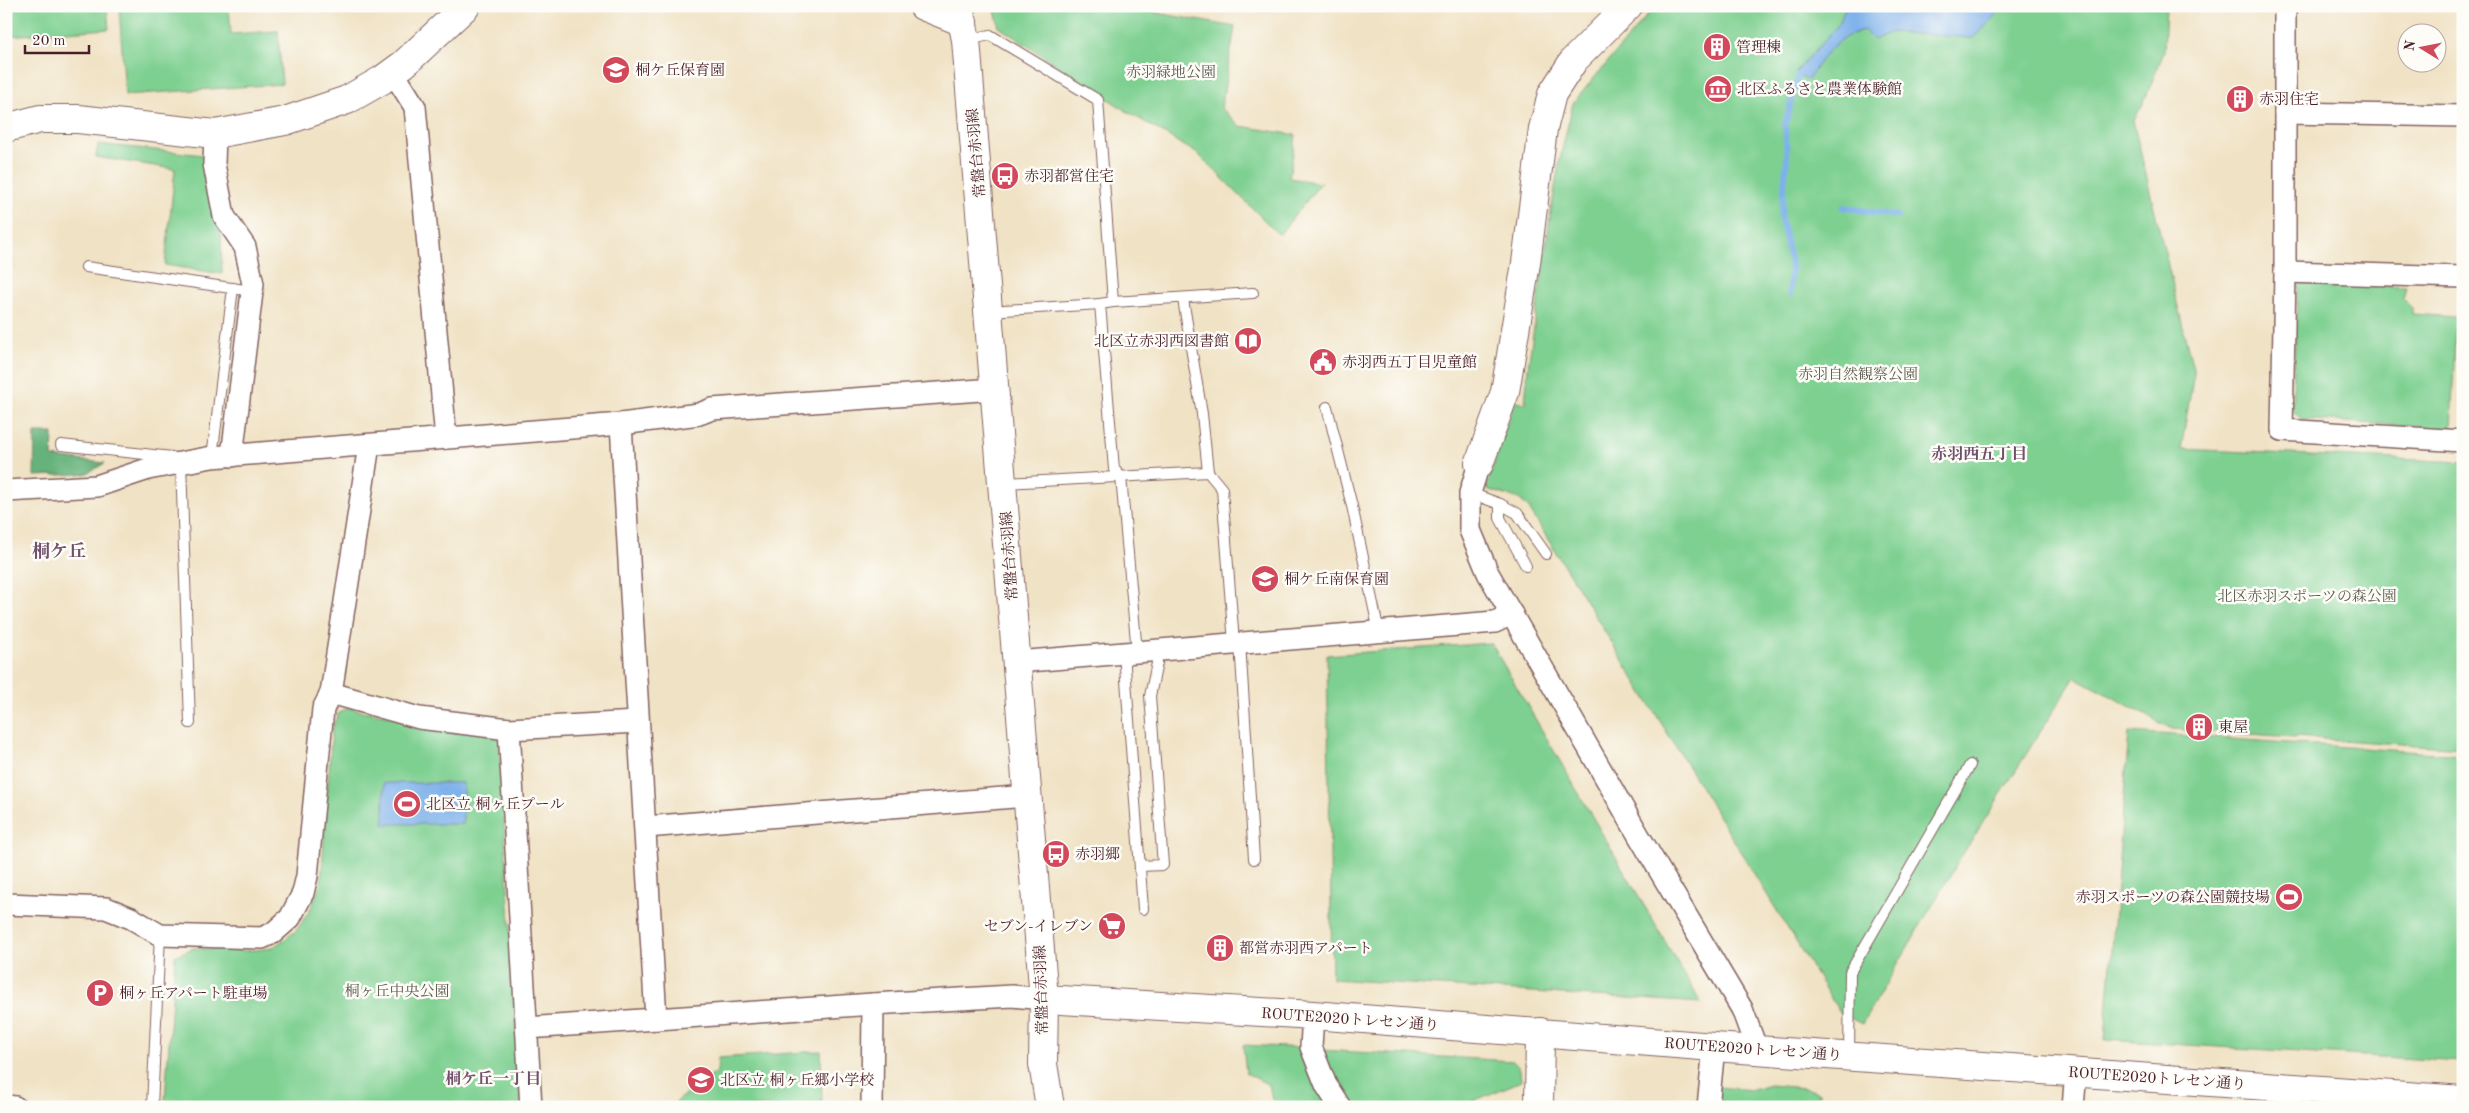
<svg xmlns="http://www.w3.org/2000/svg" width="2469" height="1113" font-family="'Old Standard TT','Noto Serif JP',serif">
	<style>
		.green { fill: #7ed091; stroke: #64785e }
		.forest { fill: #66b27b; stroke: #586853 }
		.water { fill: #7eb1eb; stroke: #64688b }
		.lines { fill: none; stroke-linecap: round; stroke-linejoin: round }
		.stream { stroke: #7eb1eb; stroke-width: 6 }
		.lane-casing { stroke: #846361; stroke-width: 12 }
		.street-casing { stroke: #846361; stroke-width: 24 }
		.secondary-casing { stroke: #846361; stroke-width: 30 }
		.lane { stroke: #fff; stroke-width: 10 }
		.street { stroke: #fff; stroke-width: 21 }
		.secondary { stroke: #fff; stroke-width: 28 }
		.labels { text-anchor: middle; stroke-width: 5; stroke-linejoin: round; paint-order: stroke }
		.poi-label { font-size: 15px; fill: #4a1f2b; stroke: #fdfcf7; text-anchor: start }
		.park-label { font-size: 15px; fill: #5c5d4f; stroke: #fdfcf7 }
		.street-label { font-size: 15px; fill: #4a1f2b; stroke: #fdfcf7 }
		.neighbourhood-label { font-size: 16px; font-weight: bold; fill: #70506c; stroke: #fdfcf7 }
		.quarter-label { font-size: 18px; font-weight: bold; fill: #70506c; stroke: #fdfcf7 }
	</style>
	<rect width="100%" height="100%" fill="#fdfcf7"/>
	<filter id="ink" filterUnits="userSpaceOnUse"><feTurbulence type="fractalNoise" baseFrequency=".02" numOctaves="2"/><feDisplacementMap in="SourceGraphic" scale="10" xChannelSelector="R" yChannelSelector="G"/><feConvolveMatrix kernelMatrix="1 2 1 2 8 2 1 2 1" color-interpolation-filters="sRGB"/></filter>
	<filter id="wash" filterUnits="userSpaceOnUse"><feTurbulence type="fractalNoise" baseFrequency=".0096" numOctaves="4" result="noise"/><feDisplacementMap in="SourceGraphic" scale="20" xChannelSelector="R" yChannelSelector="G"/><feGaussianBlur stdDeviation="1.12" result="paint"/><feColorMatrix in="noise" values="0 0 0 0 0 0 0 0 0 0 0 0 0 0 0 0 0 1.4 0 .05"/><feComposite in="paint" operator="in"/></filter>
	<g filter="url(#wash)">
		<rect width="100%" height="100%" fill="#f0e2c4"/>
		<g class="green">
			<path d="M6,6H107L109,29L6,36Z"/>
			<path d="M119,6H229L231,34L278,31L282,84L125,95Z"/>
			<path d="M994,6H1119L1235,27L1221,108L1240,126L1296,135L1289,178L1321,183L1279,235L1198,154L1128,112L999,27Z"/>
			<path d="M1655,6H2166L2164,52L2143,104L2133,121L2194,373L2181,449L2463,462V748L2172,729L2075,677L1961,857L1862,1024L1840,1013L1528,507L1519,499L1486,489L1514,402L1525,403L1528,368L1551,211L1559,163L1573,103Z"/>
			<path d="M98,144L204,155L211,201L221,236L222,274L165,265L175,169L96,157Z"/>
			<path d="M2298,283L2406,286L2403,299L2412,308V314L2456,317L2451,429L2301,419L2292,410Z"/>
			<path d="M1491,643L1701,1003L1332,979L1327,655Z"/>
			<path d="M347,708L492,735L499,739L521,1107H169L165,1100L175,956L193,948L245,951L272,948L296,931L310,910L321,883L332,729L338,714Z"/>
			<path d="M2129,732L2463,755V1062L2105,1040Z"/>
			<path d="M1243,1045L1306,1048L1332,1107H1274L1269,1085L1246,1073Z"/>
			<path d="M1320,1050L1513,1061L1520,1069L1521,1081L1459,1107H1348Z"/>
			<path d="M821,1051L822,1107H673L679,1099L717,1072L718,1058Z"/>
			<path d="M1770,1085L1804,1088L1820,1093L1812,1107H1714L1716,1087L1753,1090Z"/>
		</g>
		<path class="forest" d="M35,433H53L52,457L105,463L86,474L34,476Z"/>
		<g class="water">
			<path d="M1846,6H1999L1996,16L1973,38L1891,32L1874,40L1864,30C1836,37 1823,56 1808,80L1798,76L1796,72L1839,24Z"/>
			<rect x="384" y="783" width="79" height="41"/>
		</g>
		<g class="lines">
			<g class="stream">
				<path d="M1843,207L1897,216"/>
				<path d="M1790,294L1791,264L1781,218L1787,157L1785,125L1798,76"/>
			</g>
		</g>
	</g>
	<g filter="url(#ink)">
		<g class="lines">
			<defs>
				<g id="lane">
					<path d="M967,40L990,35L1098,100L1113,302L1100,304L1114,469L1121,477L1137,652"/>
					<path d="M86,267L252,291"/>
					<path d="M1183,299L1202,414L1208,472L1222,489L1234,643"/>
					<path d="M1113,302L1253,293"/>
					<path d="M989,311L1100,304"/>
					<path d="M1327,407L1352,506L1379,632"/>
					<path d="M61,445L172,457"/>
					<path d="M212,457L233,288"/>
					<path d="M181,463L190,723"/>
					<path d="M1004,483L1208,472"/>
					<path d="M1470,493L1500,504V518L1526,566"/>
					<path d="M1500,504L1517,513L1546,554"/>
					<path d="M1240,643L1254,859"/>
					<path d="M1124,653L1143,909"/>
					<path d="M1140,866L1163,865L1150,696L1157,663L1156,651"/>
					<path d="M1849,1055L1850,972L1970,765"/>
					<path d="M152,1107L160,935"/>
				</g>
				<g id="street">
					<path d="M2285,6V272L2282,430L2463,441"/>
					<path d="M393,72L415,107L446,438"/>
					<path d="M2285,113L2463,116"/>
					<path d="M215,134L214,164L224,216L245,247L253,284L232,456"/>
					<path d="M2285,272L2463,277"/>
					<path d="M621,424L656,1019"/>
					<path d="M1479,464L1470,493V530L1488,573L1639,836L1742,1009L1757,1050"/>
					<path d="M6,491L97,486L148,469L212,457L621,424L699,414L712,409L995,389"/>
					<path d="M1017,662L1495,622L1512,614"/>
					<path d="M331,693L419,718L509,729L637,722"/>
					<path d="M509,729L531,1107"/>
					<path d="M646,827L1027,796"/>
					<path d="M6,904L106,908L131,918L160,935L262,938L273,933L290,918L303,893L307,876L323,709L331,693L369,445"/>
					<path d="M1313,1015L1311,1047L1326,1085L1340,1107"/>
					<path d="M527,1028L873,1004L1012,996L1044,999"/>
					<path d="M6,1106L15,1107"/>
					<path d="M872,1107L873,1004"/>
					<path d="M1708,1107L1714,1047"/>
					<path d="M2073,1107L2076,1072"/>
				</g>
				<g id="secondary">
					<path d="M923,6L963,22"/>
					<path d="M959,6L966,40L1044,999L1043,1064L1050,1107"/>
					<path d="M6,128L40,119H78L215,134L285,121L347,100L382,80L404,64L466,6"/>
					<path d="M1479,464L1505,392L1526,263L1543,129L1552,94L1574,60L1628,6"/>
					<path d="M1044,999L1313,1015L1714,1047L2463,1100"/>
					<path d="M1539,1107L1540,1032"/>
				</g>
			</defs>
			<use href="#lane" class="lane-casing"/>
			<use href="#street" class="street-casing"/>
			<use href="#secondary" class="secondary-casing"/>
			<use href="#lane" class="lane"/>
			<use href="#street" class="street"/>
			<use href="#secondary" class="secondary"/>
		</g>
	</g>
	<defs>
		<symbol id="building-disc" viewBox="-11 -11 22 22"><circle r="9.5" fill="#d1495b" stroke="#fdfcf7"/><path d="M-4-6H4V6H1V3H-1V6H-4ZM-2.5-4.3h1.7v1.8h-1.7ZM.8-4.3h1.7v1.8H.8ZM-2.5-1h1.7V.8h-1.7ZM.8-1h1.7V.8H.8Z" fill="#fff"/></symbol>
		<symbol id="school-disc" viewBox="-11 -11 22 22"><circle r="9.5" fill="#d1495b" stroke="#fdfcf7"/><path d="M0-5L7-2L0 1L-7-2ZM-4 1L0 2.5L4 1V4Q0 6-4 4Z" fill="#fff"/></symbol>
		<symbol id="museum-disc" viewBox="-11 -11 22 22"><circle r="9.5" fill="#d1495b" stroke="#fdfcf7"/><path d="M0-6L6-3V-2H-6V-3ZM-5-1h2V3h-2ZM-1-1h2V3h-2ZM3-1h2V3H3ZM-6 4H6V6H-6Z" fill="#fff"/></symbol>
		<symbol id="bus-disc" viewBox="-11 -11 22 22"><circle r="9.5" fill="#d1495b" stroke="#fdfcf7"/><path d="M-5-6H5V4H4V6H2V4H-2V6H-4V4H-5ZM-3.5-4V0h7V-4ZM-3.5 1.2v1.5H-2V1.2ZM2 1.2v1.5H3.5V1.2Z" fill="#fff"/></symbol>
		<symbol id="library-disc" viewBox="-11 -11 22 22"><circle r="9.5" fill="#d1495b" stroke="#fdfcf7"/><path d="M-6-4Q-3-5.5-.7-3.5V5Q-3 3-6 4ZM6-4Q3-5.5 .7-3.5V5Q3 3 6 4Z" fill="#fff"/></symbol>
		<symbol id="civic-disc" viewBox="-11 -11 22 22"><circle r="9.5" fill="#d1495b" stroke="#fdfcf7"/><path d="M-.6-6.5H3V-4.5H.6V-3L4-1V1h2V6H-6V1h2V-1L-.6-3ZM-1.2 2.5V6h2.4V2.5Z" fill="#fff"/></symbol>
		<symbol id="stadium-disc" viewBox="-11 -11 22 22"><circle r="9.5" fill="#d1495b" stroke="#fdfcf7"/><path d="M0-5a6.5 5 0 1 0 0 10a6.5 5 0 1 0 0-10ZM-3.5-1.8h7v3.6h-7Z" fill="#fff"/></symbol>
		<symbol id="supermarket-disc" viewBox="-11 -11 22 22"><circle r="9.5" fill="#d1495b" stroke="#fdfcf7"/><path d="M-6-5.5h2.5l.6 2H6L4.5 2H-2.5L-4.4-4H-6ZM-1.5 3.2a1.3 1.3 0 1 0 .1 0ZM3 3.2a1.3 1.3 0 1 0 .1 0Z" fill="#fff"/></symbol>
		<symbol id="parking-disc" viewBox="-11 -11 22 22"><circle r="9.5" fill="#d1495b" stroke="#fdfcf7"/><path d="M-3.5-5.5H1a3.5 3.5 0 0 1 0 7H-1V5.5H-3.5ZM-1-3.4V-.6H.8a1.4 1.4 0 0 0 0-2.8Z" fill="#fff"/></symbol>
	</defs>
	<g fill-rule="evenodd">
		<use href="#building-disc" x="1701" y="31" width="32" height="32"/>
		<use href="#school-disc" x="600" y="54" width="32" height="32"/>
		<use href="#museum-disc" x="1702" y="73" width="32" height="32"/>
		<use href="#building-disc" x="2224" y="83" width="32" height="32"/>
		<use href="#bus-disc" x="989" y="160" width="32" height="32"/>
		<use href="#library-disc" x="1232" y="325" width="32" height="32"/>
		<use href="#civic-disc" x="1307" y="346" width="32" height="32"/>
		<use href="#school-disc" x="1249" y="563" width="32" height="32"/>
		<use href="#building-disc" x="2183" y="711" width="32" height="32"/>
		<use href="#stadium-disc" x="391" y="788" width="32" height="32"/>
		<use href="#bus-disc" x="1040" y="838" width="32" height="32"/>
		<use href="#stadium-disc" x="2273" y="881" width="32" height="32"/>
		<use href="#supermarket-disc" x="1096" y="910" width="32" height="32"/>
		<use href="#building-disc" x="1204" y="932" width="32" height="32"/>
		<use href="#parking-disc" x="84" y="977" width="32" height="32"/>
		<use href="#school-disc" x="685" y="1064" width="32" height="32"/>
	</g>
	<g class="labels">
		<g class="poi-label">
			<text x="1736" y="52">管理棟</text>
			<text x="635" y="75">桐ケ丘保育園</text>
			<text x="1737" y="94">北区ふるさと農業体験館</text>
			<text x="2259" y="104">赤羽住宅</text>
			<text x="1024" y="181">赤羽都営住宅</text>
			<text x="1229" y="346" text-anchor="end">北区立赤羽西図書館</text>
			<text x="1342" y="367">赤羽西五丁目児童館</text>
			<text x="1284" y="584">桐ケ丘南保育園</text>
			<text x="2218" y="732">東屋</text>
			<text x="426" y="809">北区立 桐ヶ丘プール</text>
			<text x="1075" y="859">赤羽郷</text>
			<text x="2270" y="902" text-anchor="end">赤羽スポーツの森公園競技場</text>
			<text x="1093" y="931" text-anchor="end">セブン-イレブン</text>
			<text x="1239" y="953">都営赤羽西アパート</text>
			<text x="119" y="998">桐ヶ丘アパート駐車場</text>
			<text x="720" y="1085">北区立 桐ヶ丘郷小学校</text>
		</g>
		<g class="park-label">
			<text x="1171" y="77">赤羽緑地公園</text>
			<text x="1858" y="379">赤羽自然観察公園</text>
			<text x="2307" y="601">北区赤羽スポーツの森公園</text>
			<text x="397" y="996">桐ヶ丘中央公園</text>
		</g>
		<g class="street-label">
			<text transform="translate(976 153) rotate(-95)" y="5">常盤台赤羽線</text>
			<text transform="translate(1009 556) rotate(-94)" y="5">常盤台赤羽線</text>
			<text transform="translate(1041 990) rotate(-92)" y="5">常盤台赤羽線</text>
			<text transform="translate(1350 1019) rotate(4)" y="5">ROUTE2020トレセン通り</text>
			<text transform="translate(1753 1049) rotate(4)" y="5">ROUTE2020トレセン通り</text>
			<text transform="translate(2157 1078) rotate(4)" y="5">ROUTE2020トレセン通り</text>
		</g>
		<g class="neighbourhood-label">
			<text x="1979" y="459">赤羽西五丁目</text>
			<text x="493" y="1084">桐ケ丘一丁目</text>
		</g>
		<g class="quarter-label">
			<text x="59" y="557">桐ケ丘</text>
		</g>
	</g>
	<rect width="2469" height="1113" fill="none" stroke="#fdfcf7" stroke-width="25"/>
	<g transform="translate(2422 48) rotate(280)"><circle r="24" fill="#fdfcf7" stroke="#b5a4a5"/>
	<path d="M0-4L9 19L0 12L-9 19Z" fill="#d1495b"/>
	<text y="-8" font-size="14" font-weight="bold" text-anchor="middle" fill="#4a1f2b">N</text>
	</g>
	<path d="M25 45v8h64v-8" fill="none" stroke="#4a1f2b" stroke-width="2.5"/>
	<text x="32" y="45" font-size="15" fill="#4a1f2b" stroke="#fdfcf7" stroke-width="4" paint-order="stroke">20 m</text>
</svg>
